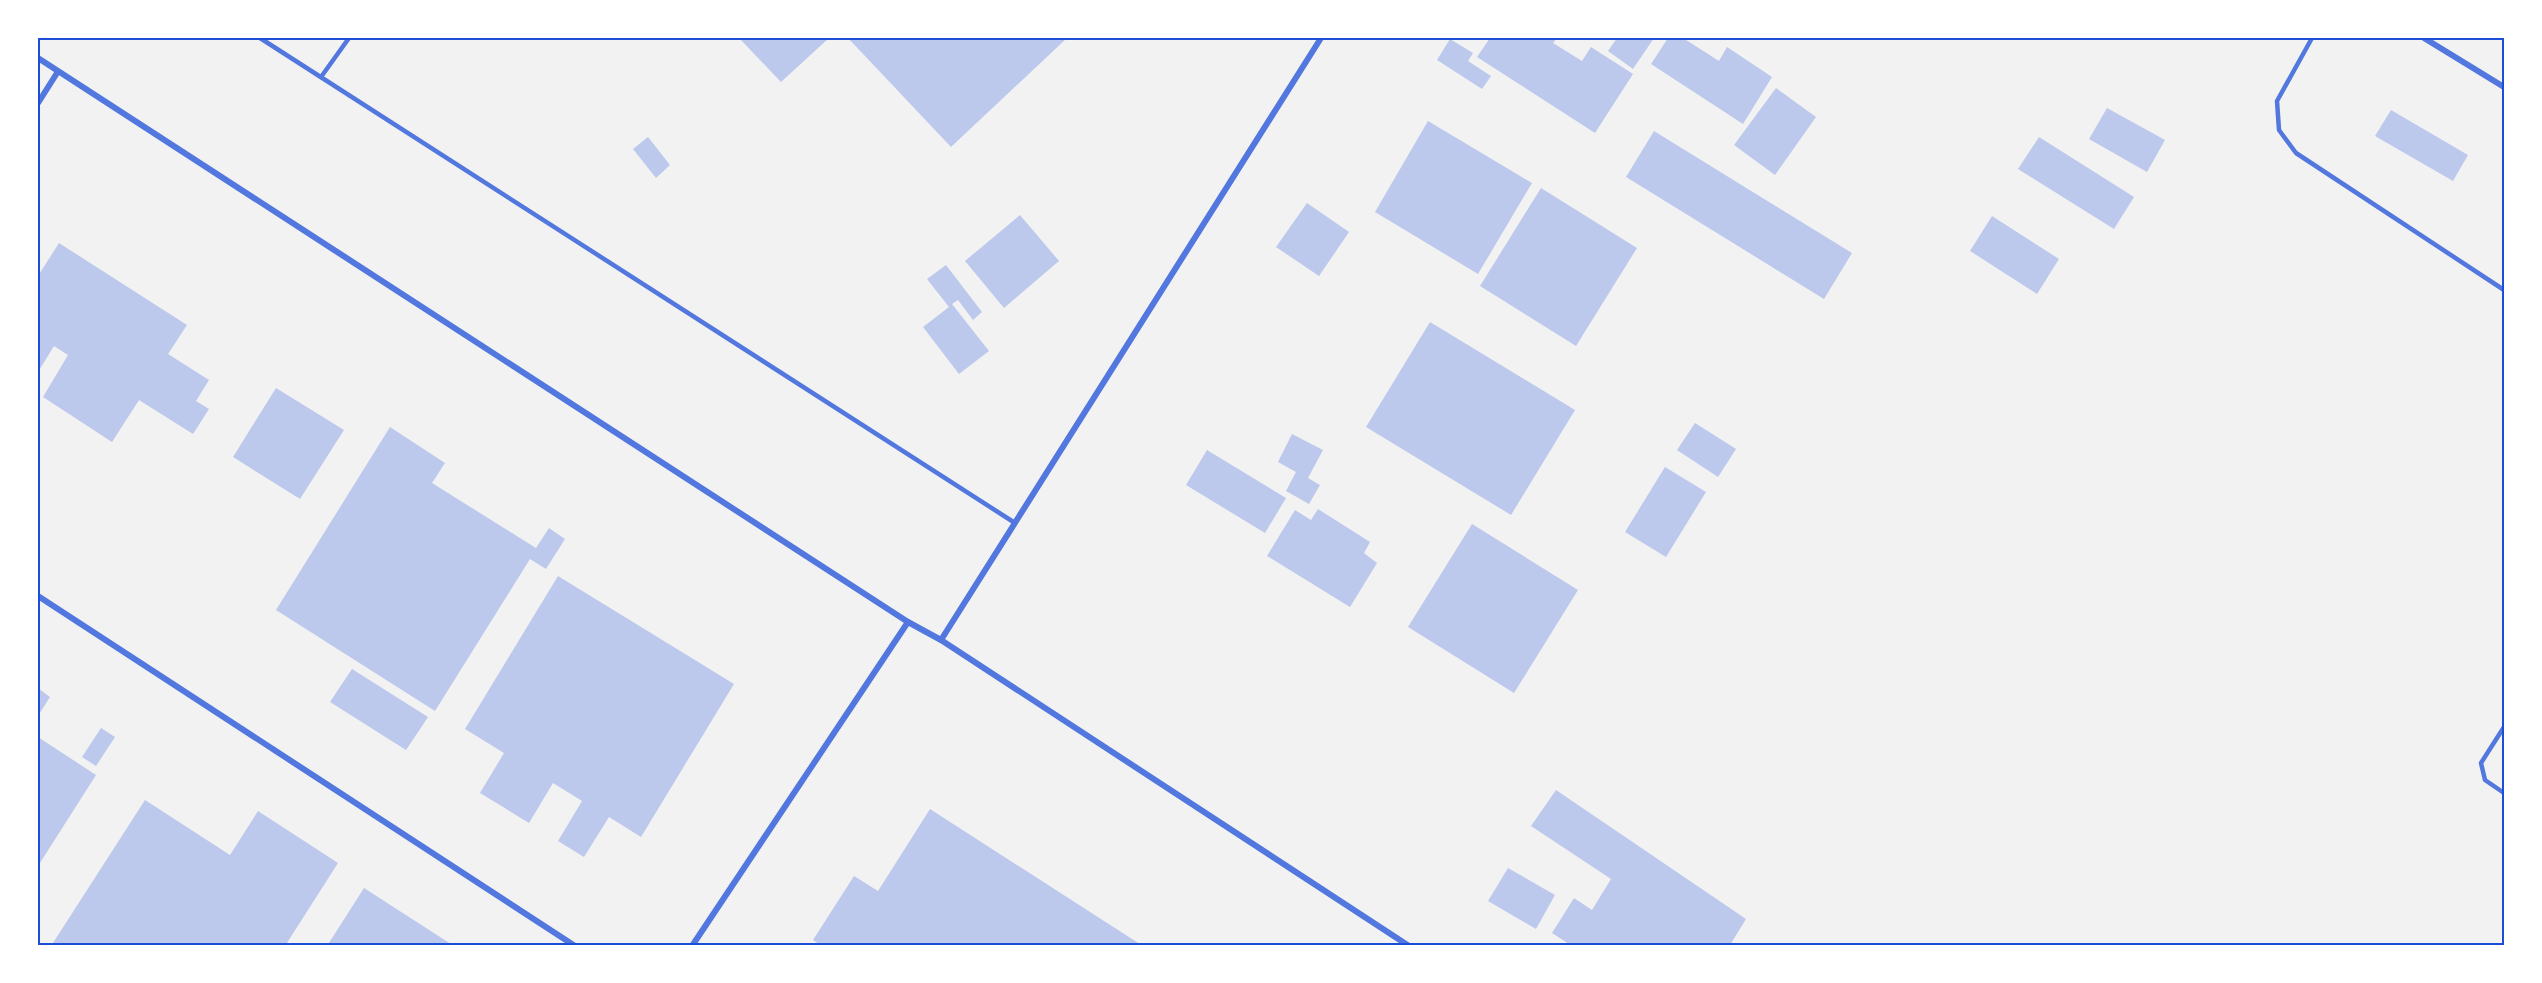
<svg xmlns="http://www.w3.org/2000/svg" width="2542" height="983" font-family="'Nunito Sans',sans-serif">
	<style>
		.building { fill: #bdc9ec }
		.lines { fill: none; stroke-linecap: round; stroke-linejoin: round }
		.service { stroke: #5277de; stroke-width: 4.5 }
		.minor { stroke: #5277de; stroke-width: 6 }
		.neatline { fill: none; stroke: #1d4ed8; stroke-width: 2 }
	</style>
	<rect width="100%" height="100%" fill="#f2f2f2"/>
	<g class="building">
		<path d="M739,38H829L781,82Z"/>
		<path d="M848,38H1067L951,147Z"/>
		<path d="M1490,38H1557L1553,43L1582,61L1591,47L1633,74L1595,133L1477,57Z"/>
		<path d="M1617,38H1654L1633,69L1608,51Z"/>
		<path d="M1668,38H1683L1719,61L1727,47L1772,77L1743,124L1651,64Z"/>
		<path d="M1450,39L1473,53L1468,61L1491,76L1482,89L1437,60Z"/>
		<path d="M1776,88L1816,117L1775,175L1734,145Z"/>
		<path d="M2107,108L2165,140L2147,172L2089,139Z"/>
		<path d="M2391,110L2468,155L2453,181L2375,136Z"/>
		<path d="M1428,121L1532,183L1478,274L1375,212Z"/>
		<path d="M1654,131L1852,253L1824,299L1626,177Z"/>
		<path d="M648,137L670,165L656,178L633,149Z"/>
		<path d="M2039,137L2134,197L2114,229L2018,169Z"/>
		<path d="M1541,188L1637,248L1576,346L1480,286Z"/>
		<path d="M1307,203L1349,232L1319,276L1276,247Z"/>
		<path d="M1020,215L1059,261L1004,308L965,261Z"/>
		<path d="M1992,216L2059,259L2037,294L1970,251Z"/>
		<path d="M59,243L187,325L168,354L209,380L196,401L209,409L193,434L139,400L112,442L43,397L68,355L54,346L38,372V276Z"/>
		<path d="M946,265L982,312L973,320L958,300L952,304L989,351L959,374L923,327L949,307L927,279Z"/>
		<path d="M1430,322L1575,410L1511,515L1366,427Z"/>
		<path d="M276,388L344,430L300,499L233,457Z"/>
		<path d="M1695,423L1736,449L1718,477L1677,450Z"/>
		<path d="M390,427L445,463L432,483L536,548L549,528L565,539L546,569L530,559L435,711L276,610Z"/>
		<path d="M1292,434L1323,450L1308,478L1320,485L1309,504L1286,491L1296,472L1278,462Z"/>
		<path d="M1207,450L1286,498L1265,533L1186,485Z"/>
		<path d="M1665,467L1706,492L1666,557L1625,532Z"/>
		<path d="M1318,509L1370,542L1364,553L1377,563L1350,607L1267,556L1295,510L1311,520Z"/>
		<path d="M1472,524L1578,590L1514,693L1408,627Z"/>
		<path d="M558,576L734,684L641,837L609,817L584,857L558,841L582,801L553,783L529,823L480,793L504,753L465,729Z"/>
		<path d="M352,669L428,717L406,750L330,702Z"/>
		<path d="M38,688L50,697L38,716Z"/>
		<path d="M101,728L115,737L96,766L82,757Z"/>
		<path d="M38,737L96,775L38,866Z"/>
		<path d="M1556,790L1746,919L1730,945L1572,946L1552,933L1574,898L1592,910L1611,879L1531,826Z"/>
		<path d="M145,800L230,855L258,811L338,863L285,946H51Z"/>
		<path d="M930,809L1104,921L1143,946H822L813,940L854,876L878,891Z"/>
		<path d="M1508,868L1555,895L1536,929L1488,901Z"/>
		<path d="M364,888L454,946H327Z"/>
	</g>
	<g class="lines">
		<g class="service">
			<path d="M260,38L1015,523"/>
			<path d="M2312,38L2277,101L2279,130L2296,153L2504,290"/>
			<path d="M321,77L349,38"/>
			<path d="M2504,727L2481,763L2485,780L2504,793"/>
		</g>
		<g class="minor">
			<path d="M2424,38L2504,87"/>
			<path d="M38,58L908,622L941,640L1409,946"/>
			<path d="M38,103L57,73"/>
			<path d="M38,596L575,946"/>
			<path d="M941,640L1321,38"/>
			<path d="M692,946L908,622"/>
		</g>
	</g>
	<rect width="2542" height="983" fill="none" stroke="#ffffff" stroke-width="78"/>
	<rect x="39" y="39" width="2464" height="905" class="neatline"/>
</svg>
